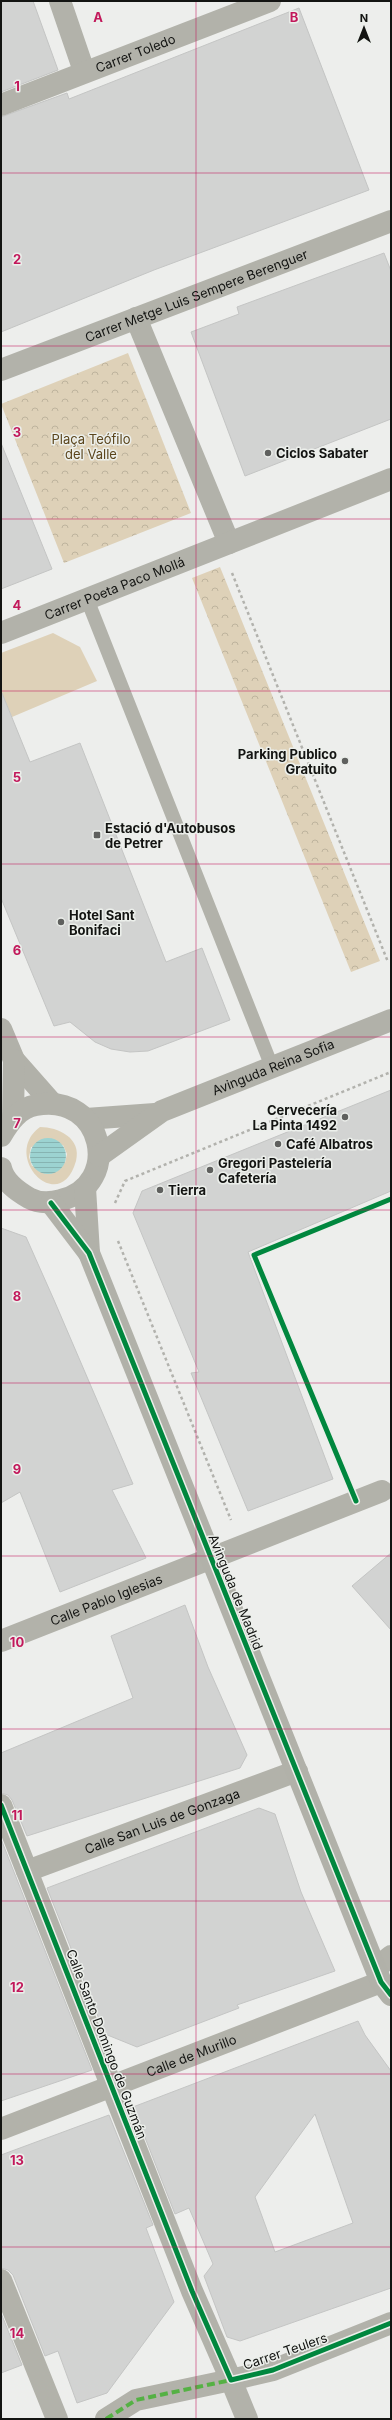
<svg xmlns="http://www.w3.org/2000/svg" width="392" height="2420" font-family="Inter,sans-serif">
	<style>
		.green { fill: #ded1b8; fill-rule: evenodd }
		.park { fill: url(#park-crowns) }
		.water { fill: url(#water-rules) }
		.building { fill: #d2d3d2; stroke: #c4c5c4; fill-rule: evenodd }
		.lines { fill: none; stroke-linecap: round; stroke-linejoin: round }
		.path { stroke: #b2b2ad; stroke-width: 2.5; stroke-dasharray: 3 3; stroke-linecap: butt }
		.lane { stroke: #b2b2aa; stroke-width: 14 }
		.street { stroke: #b2b2aa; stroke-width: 22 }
		.secondary { stroke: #b1b1a9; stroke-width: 22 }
		.quiet { stroke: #55b144; stroke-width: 4; stroke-dasharray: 8 4; stroke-linecap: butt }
		.cycleway-casing { stroke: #ecefeb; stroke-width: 8 }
		.cycleway { stroke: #00873e; stroke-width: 5 }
		.grid { fill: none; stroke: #c2185b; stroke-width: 1; stroke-opacity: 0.55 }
		.poi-dot { fill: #5f605e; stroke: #ecefeb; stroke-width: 1.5 }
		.labels { text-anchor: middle; stroke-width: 3; stroke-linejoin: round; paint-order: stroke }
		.street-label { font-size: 13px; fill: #131412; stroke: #ecefeb }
		.park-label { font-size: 13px; fill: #5b451c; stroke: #ecefeb }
		.poi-label { font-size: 13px; font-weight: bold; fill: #131412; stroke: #ecefeb; text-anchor: start }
		.grid-label { font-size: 13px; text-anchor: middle; font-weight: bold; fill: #c2185b; stroke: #ecefeb; stroke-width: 3; stroke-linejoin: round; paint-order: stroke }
	</style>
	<defs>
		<pattern id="park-crowns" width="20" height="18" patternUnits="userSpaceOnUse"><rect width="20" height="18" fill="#ded1b8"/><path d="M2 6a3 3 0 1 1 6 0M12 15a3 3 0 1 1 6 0" fill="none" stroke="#beb39d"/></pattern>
		<pattern id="water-rules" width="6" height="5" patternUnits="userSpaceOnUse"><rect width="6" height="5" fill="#9cd3d1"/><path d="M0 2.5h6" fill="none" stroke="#86b4b2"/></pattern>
	</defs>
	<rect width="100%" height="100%" fill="#edeeec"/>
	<g class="green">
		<path d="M53,633L80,647L97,681L12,717L1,691V653Z"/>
		<path d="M40,1127C58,1127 82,1138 76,1161C60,1218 0,1156 40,1127ZM63,1145L67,1154L65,1163L32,1166L29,1157L31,1147Z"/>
	</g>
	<g class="park">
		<path d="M128,353L191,513L64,563L1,404Z"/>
		<path d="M220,567L380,961L351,972L192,578Z"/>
	</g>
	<circle class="water" cx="48" cy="1156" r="18"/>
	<g class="building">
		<path d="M1,1H33L58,70L1,92Z"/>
		<path d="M299,8L369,190L154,270L1,332V117L67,93L69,99Z"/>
		<path d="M384,253L391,271V419L245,476L191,332L239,314L237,307Z"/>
		<path d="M1,443L52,569L1,589Z"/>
		<path d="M2,693L30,762L80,743L166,962L202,948L230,1020L148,1051L130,1052L111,1049L95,1042L70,1022L54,1026L1,898Z"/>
		<path d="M391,1090V1191L248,1252L333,1479L248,1511L191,1373L199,1372L133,1213L142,1191Z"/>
		<path d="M1,1228L26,1237L54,1300L133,1484L112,1490L146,1558L60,1592L20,1492L1,1503Z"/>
		<path d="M391,1553V1630L352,1586Z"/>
		<path d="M185,1605L208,1667L247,1755L240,1768L27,1836L12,1800L8,1795L1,1793V1753L133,1698L111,1636Z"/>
		<path d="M259,1808L275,1814L301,1892L335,1971L237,2005L239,2008L137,2047L105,2034L47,1888Z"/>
		<path d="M1,1839L92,2070L1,2101Z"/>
		<path d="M358,2021L365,2035L391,2071V2288L240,2341L227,2337L204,2276L213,2264L189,2208L175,2214L133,2107ZM315,2114L353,2223L275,2252L255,2197Z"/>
		<path d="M109,2115L153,2225L146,2228L174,2302L107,2393L77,2403L58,2351L45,2356L13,2275L8,2270L1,2268V2155Z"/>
		<path d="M1,2313L22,2365L1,2373Z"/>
	</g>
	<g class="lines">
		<g class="path">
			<path d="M232,573L388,962"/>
			<path d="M115,1203L125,1181L391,1072"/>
			<path d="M118,1241L231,1520"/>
		</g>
		<path class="lane" d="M87,599L272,1067"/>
		<g class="street">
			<path d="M60,1L84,71"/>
			<path id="s1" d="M1,105L270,1"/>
			<path d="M136,318L229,543"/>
			<path id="s2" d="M1,370L391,221"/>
			<path id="s3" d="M1,633L391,479"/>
			<path id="s4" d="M1,1641L382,1491"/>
			<path d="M1,1805L192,2291L231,2380L273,2370L391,2323"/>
			<path id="s5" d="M27,1871L297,1771"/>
			<path d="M376,1968L391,1956"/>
			<path id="s6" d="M1,2129L381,1982"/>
			<path d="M1,2280L57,2419"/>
			<path d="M106,2419L136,2400L231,2380L247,2419"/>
		</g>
		<g class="secondary">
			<path d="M1,1029L14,1060L51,1102"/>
			<path d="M13,1117L14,1060"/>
			<path d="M86,1119L155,1114"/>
			<path d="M1,1136C9,1122 19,1108 36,1105C104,1092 123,1185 61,1200C50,1203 38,1203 29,1198C17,1191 4,1182 1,1168"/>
			<path id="s7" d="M99,1156L162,1111L391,1020"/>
			<path d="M85,1188L89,1253"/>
			<path d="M51,1203L89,1253L381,1982L391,1995"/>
		</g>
		<path class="quiet" d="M106,2419L136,2400L231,2380"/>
		<defs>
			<g id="cycleway">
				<path d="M51,1203L89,1253L381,1982L391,1995"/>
				<path d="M356,1501L254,1255L391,1199"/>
				<path d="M1,1805L192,2291L231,2380L273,2370L391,2323"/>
			</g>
		</defs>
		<use href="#cycleway" class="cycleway-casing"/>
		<use href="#cycleway" class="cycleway"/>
	</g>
	<path class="grid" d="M196,1V2419M1,173H391M1,346H391M1,519H391M1,691H391M1,864H391M1,1037H391M1,1210H391M1,1383H391M1,1556H391M1,1729H391M1,1901H391M1,2074H391M1,2247H391"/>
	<g class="poi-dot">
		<circle cx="268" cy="453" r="4"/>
		<circle cx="345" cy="761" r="4"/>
		<rect x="93" y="831" width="8" height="8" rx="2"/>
		<circle cx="61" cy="922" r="4"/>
		<circle cx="345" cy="1117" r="4"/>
		<circle cx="278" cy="1144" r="4"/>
		<circle cx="210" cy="1170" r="4"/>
		<circle cx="160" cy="1190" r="4"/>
	</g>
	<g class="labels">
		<g class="street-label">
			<text dy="5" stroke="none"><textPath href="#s1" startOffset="144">Carrer Toledo</textPath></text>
			<text dy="5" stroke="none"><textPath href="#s2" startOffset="209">Carrer Metge Luis Sempere Berenguer</textPath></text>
			<text dy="5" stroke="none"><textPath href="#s3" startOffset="122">Carrer Poeta Paco Mollá</textPath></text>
			<text dy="5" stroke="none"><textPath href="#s7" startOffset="197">Avinguda Reina Sofia</textPath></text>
			<text transform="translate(236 1592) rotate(68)" y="5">Avinguda de Madrid</text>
			<text dy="5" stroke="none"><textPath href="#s4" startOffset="113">Calle Pablo Iglesias</textPath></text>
			<text dy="5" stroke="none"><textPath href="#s5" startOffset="144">Calle San Luis de Gonzaga</textPath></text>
			<text transform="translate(107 2044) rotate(69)" y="5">Calle Santo Domingo de Guzmán</text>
			<text dy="5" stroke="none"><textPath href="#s6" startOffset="204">Calle de Murillo</textPath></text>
			<text transform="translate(285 2351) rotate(-19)" y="5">Carrer Teulers</text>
		</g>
		<g class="park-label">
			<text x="91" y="444">Plaça Teófilo<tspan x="91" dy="15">del Valle</tspan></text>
		</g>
		<g class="poi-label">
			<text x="276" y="458">Ciclos Sabater</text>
			<text x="337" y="759" text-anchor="end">Parking Publico<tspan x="337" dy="15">Gratuito</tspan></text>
			<text x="105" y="833">Estació d'Autobusos<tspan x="105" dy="15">de Petrer</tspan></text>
			<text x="69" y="920">Hotel Sant<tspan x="69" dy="15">Bonifaci</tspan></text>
			<text x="337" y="1115" text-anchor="end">Cervecería<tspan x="337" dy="15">La Pinta 1492</tspan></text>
			<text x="286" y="1149">Café Albatros</text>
			<text x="218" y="1168">Gregori Pastelería<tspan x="218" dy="15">Cafetería</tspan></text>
			<text x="168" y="1195">Tierra</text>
		</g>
	</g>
	<g class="grid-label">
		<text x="98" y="22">A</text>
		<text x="294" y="22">B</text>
		<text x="17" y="91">1</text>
		<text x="17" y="264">2</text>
		<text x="17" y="437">3</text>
		<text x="17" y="610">4</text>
		<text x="17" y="782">5</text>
		<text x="17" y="955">6</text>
		<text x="17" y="1128">7</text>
		<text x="17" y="1301">8</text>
		<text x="17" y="1474">9</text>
		<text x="17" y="1647">10</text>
		<text x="17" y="1820">11</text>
		<text x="17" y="1992">12</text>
		<text x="17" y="2165">13</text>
		<text x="17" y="2338">14</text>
	</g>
	<rect width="392" height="2420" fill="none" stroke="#131412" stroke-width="4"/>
	<g transform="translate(364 28)" stroke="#ecefeb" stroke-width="3" paint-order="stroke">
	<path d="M0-3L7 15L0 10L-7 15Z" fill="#131412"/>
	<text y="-6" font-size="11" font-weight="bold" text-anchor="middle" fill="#131412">N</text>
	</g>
</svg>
